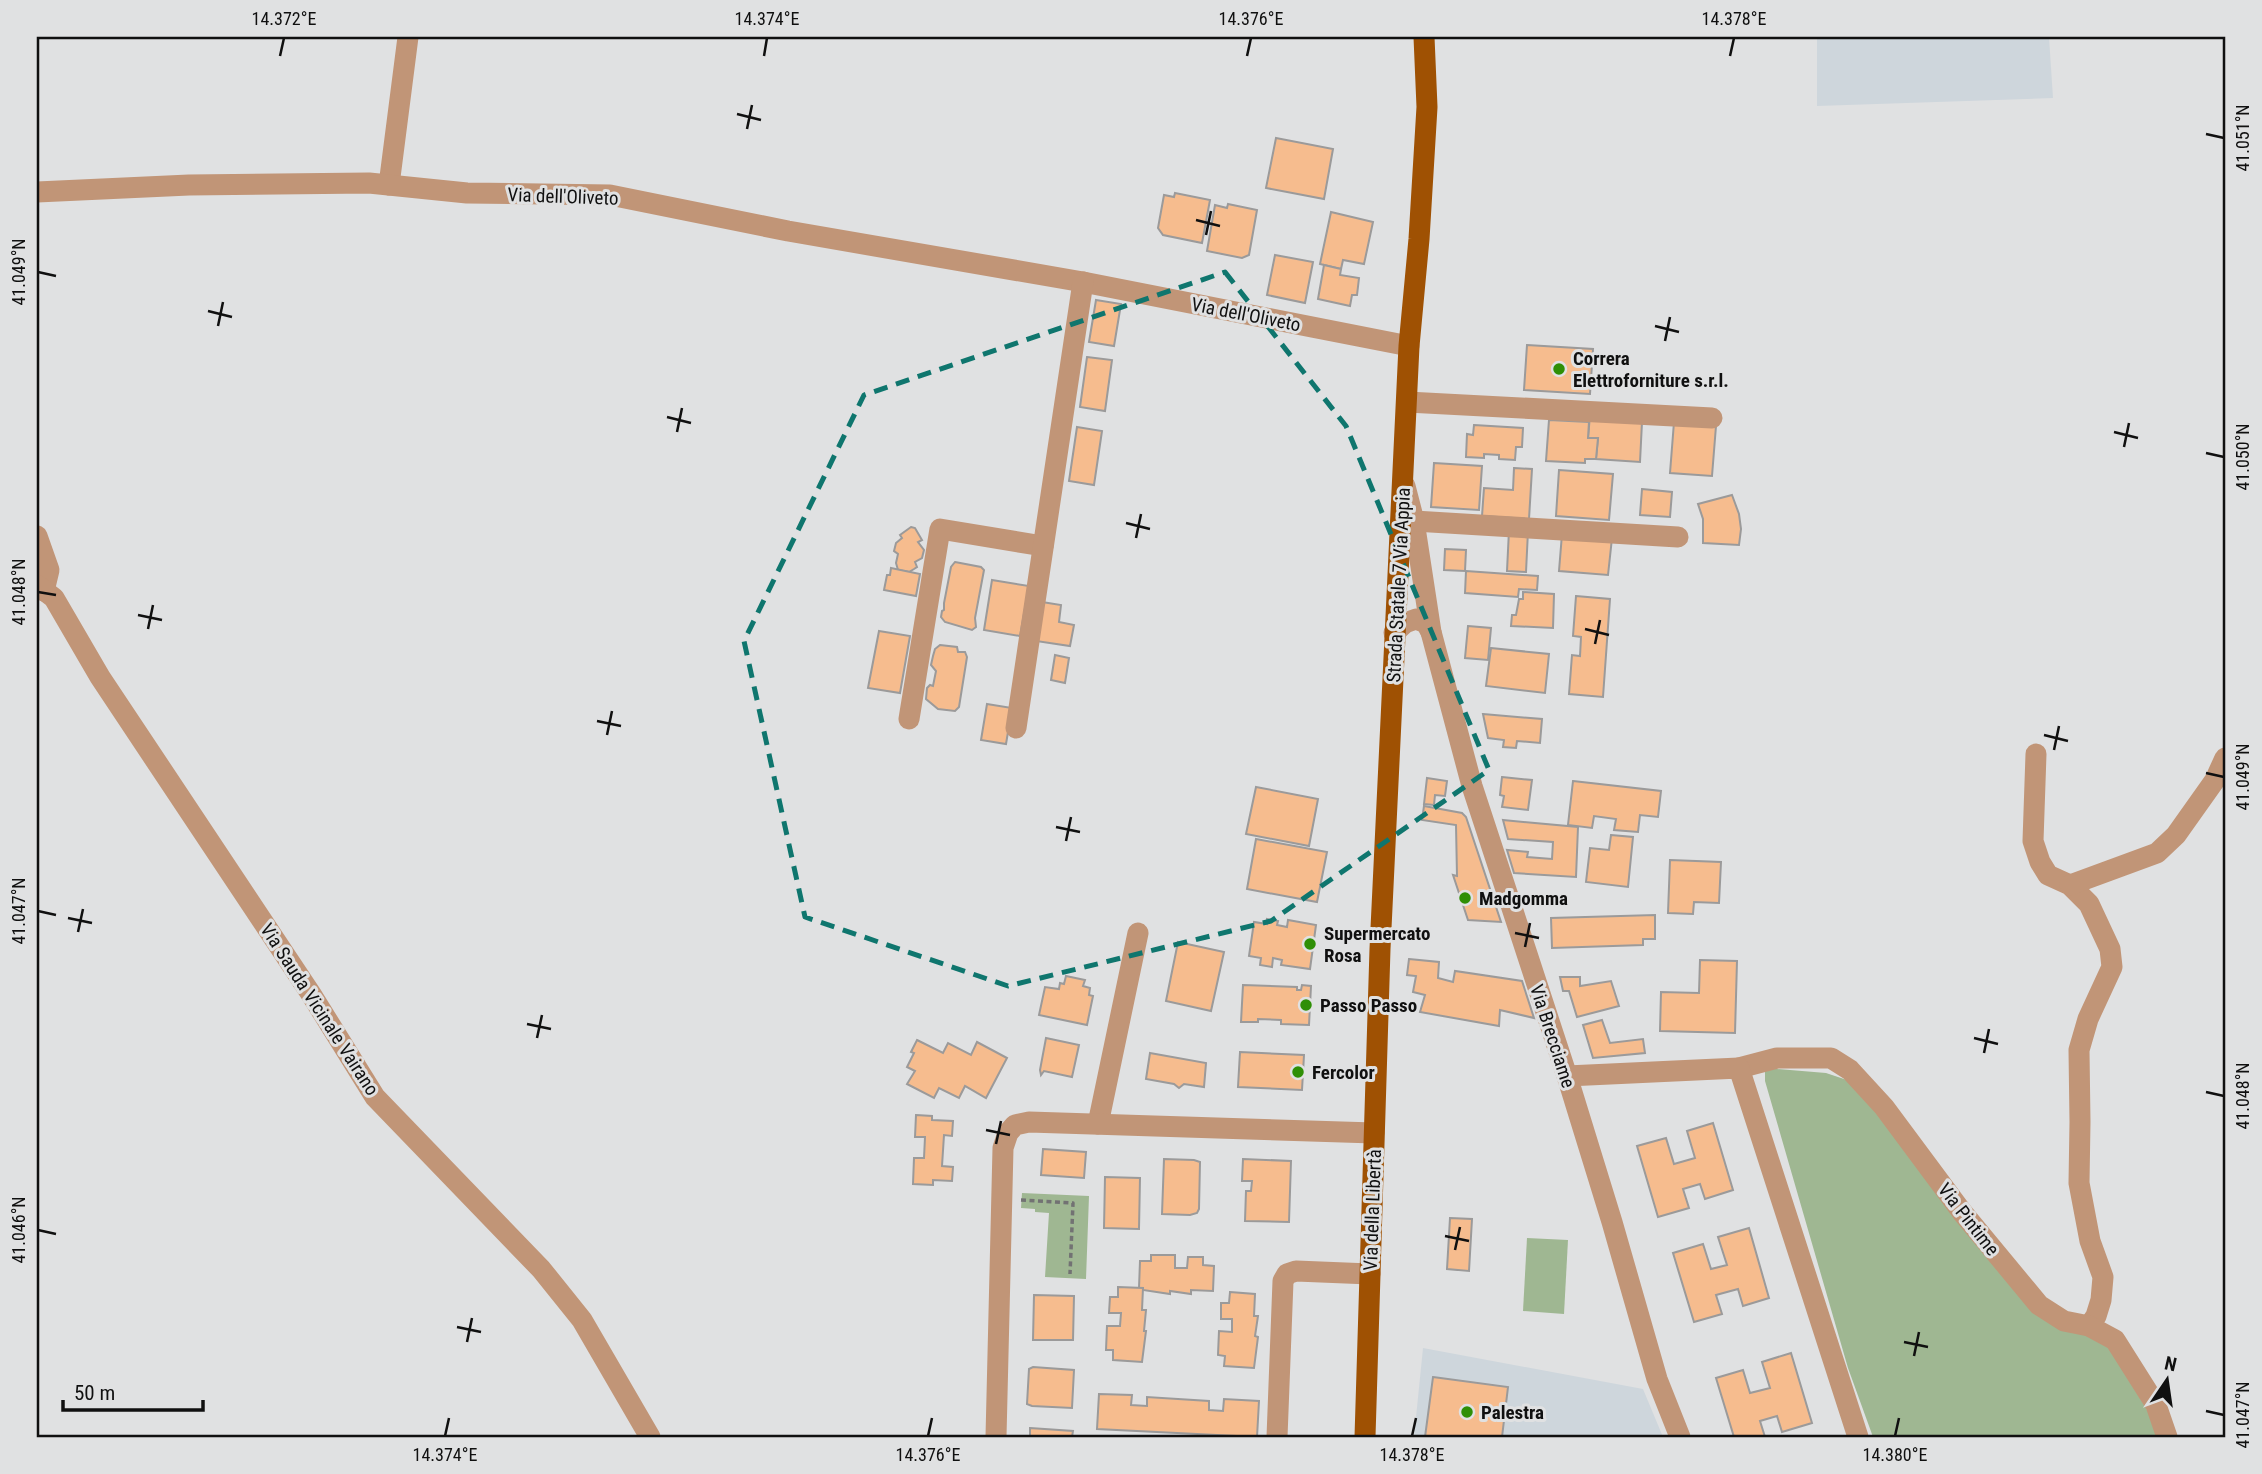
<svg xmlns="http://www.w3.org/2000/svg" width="2262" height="1474" font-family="'Roboto Condensed',sans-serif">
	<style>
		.built { fill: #ced6dc }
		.green { fill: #9fb792 }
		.building { fill: #f6bc8e; stroke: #9b9a9a; stroke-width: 2 }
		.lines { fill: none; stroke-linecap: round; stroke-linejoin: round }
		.path { stroke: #727273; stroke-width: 3.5; stroke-dasharray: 5 3.5; stroke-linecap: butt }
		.minor { stroke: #c19577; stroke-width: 21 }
		.major { stroke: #9f5103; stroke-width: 21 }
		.marked { fill: none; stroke: #0f766e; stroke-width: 5; stroke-dasharray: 14 9; stroke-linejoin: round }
		.ticks { fill: none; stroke: #101010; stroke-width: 2.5 }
		.poi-dot { fill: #2f8f06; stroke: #e0e1e2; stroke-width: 2.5 }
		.labels { text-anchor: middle; stroke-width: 6; stroke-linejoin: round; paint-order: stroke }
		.street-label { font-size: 19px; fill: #101010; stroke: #e0e1e2 }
		.poi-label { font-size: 19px; font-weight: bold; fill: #101010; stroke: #e0e1e2; text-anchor: start }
		.neatline { fill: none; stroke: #101010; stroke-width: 2.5 }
		.ticks-label { font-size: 18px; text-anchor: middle; fill: #101010 }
	</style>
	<rect width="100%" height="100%" fill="#e0e1e2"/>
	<g class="built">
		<path d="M1817,37H2049L2053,98L1817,106Z"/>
		<path d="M1423,1348L1643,1389L1663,1437H1414Z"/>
	</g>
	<g class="green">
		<path d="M1765,1068L1826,1073L1856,1083L2037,1311L2107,1343L2158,1428L2159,1437H1873L1848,1368L1765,1081Z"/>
		<path d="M1022,1193L1089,1196L1086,1279L1045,1277L1049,1213L1035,1212V1209L1021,1208Z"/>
		<path d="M1527,1238L1568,1240L1564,1314L1523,1311Z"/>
	</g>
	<g class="building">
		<path d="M1276,138L1333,149L1324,199L1266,188Z"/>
		<path d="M1175,193L1210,200L1202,243L1163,235L1158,228L1164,195L1174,197Z"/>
		<path d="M1228,204L1257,210L1249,255L1242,258L1207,251L1215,205L1227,208Z"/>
		<path d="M1331,212L1373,222L1364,264L1343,260L1341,269L1320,264Z"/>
		<path d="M1275,255L1313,262L1305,303L1267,295Z"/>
		<path d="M1324,265L1341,269L1340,275L1359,278L1357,295H1352L1350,306L1318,299Z"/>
		<path d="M1096,300L1121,304L1114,346L1089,342Z"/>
		<path d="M1527,345L1593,349L1590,394L1524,390Z"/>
		<path d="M1087,357L1112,360L1105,411L1080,407Z"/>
		<path d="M1590,415L1642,422L1640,462L1596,459L1598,438H1588Z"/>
		<path d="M1549,420L1589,422L1588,438H1598L1596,459H1585V463L1546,461Z"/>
		<path d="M1674,422L1716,426L1712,476L1670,473Z"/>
		<path d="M1474,425L1523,428L1522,447H1516L1515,460L1499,459V455L1484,454V458L1466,457L1467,434L1473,435Z"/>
		<path d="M1077,427L1102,431L1094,485L1069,481Z"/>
		<path d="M1434,463L1482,466L1479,510L1431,507Z"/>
		<path d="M1514,468L1532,469L1529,519L1482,516L1484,488L1513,490Z"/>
		<path d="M1559,470L1613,474L1609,520L1556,516Z"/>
		<path d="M1642,489L1672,492L1670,517L1640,515Z"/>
		<path d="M1732,495L1739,514L1741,529L1739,545L1703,543V519L1698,504Z"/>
		<path d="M911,527L915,528L922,540L918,542L924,550L922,558L915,562L917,567L914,569L909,572L898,570L896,563L898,554L894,551L896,543L902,538L900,535Z"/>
		<path d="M1509,530L1528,531L1526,572L1507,571Z"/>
		<path d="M1562,534L1612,538L1608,575L1559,571Z"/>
		<path d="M1445,549L1466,550L1465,571L1444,570Z"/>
		<path d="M955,562L981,567L984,570L975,618L976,627L972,630L945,622L941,617L942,611L944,610V603L951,567Z"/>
		<path d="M891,568L920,574L916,596L884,590L887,575H890Z"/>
		<path d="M1466,571L1538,576L1537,590L1519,589L1518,597L1465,593Z"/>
		<path d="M992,580L1029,586L1020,636L984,630Z"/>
		<path d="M1523,592L1554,594L1553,628L1511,626L1512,615H1516L1519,599H1523Z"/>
		<path d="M1576,596L1610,599L1603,697L1569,694L1572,655L1580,656L1581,637L1573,636Z"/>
		<path d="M1042,602L1061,605L1059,622L1074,625L1070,646L1036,641Z"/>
		<path d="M1468,626L1491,628L1488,660L1465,658Z"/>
		<path d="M879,631L910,636L900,693L868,688Z"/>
		<path d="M940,645L957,647L958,652H965L967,657L959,707L955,711L938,709L926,699L927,688L930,685L933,686L936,671L931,665L933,656L935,649Z"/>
		<path d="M1491,648L1549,654L1545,693L1486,686Z"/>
		<path d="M1055,655L1069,658L1065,683L1051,680Z"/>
		<path d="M987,704L1012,708L1006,744L981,740Z"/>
		<path d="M1483,714L1542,719L1540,743L1517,741L1516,748L1503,747L1504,740L1488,738Z"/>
		<path d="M1502,777L1532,780L1528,810L1502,807L1504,796L1500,795Z"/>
		<path d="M1427,778L1447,781L1445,796L1435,795L1434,805L1424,804Z"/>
		<path d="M1573,781L1661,791L1658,817L1640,815L1638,832L1614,830L1616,819L1594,816L1592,828L1568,825Z"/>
		<path d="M1256,787L1318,799L1309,846L1246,834Z"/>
		<path d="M1424,806L1462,813L1466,817L1501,922L1468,920L1453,875L1457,876L1456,825L1422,820Z"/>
		<path d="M1503,820L1578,827L1576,877L1514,873L1507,850L1528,852L1527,857L1552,859L1553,842L1508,839Z"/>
		<path d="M1611,835L1633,837L1628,887L1586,882L1590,848L1609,850Z"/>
		<path d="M1256,839L1327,852L1317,902L1247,889Z"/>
		<path d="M1670,860L1721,862L1719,903L1694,902L1693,914L1668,913Z"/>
		<path d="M1655,915V939H1643V945L1552,948L1551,918Z"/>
		<path d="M1267,919L1278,921L1277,925L1287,927L1288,920L1316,925L1310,969L1281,965L1282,960L1273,958L1272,967L1260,965L1261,958L1249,956L1254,922L1267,924Z"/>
		<path d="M1178,942L1224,952L1211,1011L1166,1001Z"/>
		<path d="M1409,959L1439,962L1438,978L1453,982L1455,971L1522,981L1534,1018L1500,1010L1499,1026L1420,1012L1425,995L1413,992L1416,976L1407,975Z"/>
		<path d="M1700,960L1737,961L1735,1033L1660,1031L1661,992L1699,993Z"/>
		<path d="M1066,976L1085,980L1083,986L1090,988L1089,995L1093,996L1087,1025L1039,1015L1045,987L1059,989L1060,983L1064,984Z"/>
		<path d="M1560,977H1580V986L1611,981L1619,1006L1577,1017L1569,991H1563Z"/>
		<path d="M1243,985L1297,987V990H1301L1302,985L1311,986L1309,1025L1281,1024V1020L1258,1019V1022H1241Z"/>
		<path d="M1602,1020L1610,1043L1643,1039L1645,1053L1593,1058L1583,1025Z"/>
		<path d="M1046,1038L1079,1045L1072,1077L1044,1071L1041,1075L1040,1070Z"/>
		<path d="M917,1040L943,1053L948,1043L971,1055L977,1042L1007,1058L986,1098L965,1086L959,1098L939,1088L934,1098L907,1084L915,1071L907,1067L914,1053L911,1052Z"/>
		<path d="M1240,1052L1304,1055L1302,1090L1238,1087Z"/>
		<path d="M1150,1053L1206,1063L1204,1087L1184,1084L1179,1088L1174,1084L1146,1079Z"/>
		<path d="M916,1115L932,1116V1120L953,1121L952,1136L944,1135L942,1166L953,1167L952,1181L933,1180V1185L913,1184L914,1158H924L925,1137H915Z"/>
		<path d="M1713,1123L1733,1190L1705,1199L1700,1184L1683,1189L1689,1208L1658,1217L1637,1146L1666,1138L1674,1164L1695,1158L1687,1131Z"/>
		<path d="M1043,1149L1086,1152L1084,1178L1041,1175Z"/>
		<path d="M1164,1159L1194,1160L1200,1162L1199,1209L1197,1213L1190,1215L1162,1214Z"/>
		<path d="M1243,1159L1291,1161L1289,1222L1245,1221L1246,1191H1251L1252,1181H1242Z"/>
		<path d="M1105,1177L1140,1178L1139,1229L1104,1228Z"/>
		<path d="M1450,1218L1472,1219L1469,1271L1447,1269Z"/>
		<path d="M1749,1228L1769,1298L1743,1306L1738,1289L1716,1295L1722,1314L1694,1322L1673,1253L1703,1244L1711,1269L1727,1265L1718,1237Z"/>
		<path d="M1151,1255H1175V1268H1187L1188,1257H1203V1265L1214,1266L1213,1291L1191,1290V1294L1170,1291V1294L1143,1290V1288H1139L1140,1261H1151Z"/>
		<path d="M1118,1287L1143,1288L1142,1310H1146L1144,1331H1146L1142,1362L1113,1360V1350H1106L1107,1326H1120L1121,1313H1109L1110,1297H1118Z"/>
		<path d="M1230,1292L1255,1294L1254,1316H1258L1255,1336L1258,1337L1254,1368L1224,1366L1225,1356L1218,1355L1219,1331L1232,1332V1319H1221V1303H1229Z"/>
		<path d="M1034,1295L1074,1296L1073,1340H1033Z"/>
		<path d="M1791,1353L1812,1423L1782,1432L1777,1416L1760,1421L1765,1437H1734L1716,1378L1743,1370L1750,1393L1770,1388L1762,1362Z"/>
		<path d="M1033,1367L1074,1370L1072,1408L1032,1406L1027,1404L1029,1369Z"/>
		<path d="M1433,1377L1508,1387L1502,1437H1425Z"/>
		<path d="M1099,1394L1132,1395L1131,1405L1147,1406V1397L1209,1401V1410L1223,1411L1224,1399L1259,1401L1257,1437L1097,1429Z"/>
		<path d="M1030,1428L1073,1431L1072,1437H1030Z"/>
	</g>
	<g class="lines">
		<path class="path" d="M1021,1200L1073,1203L1070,1274"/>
		<g class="minor">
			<path d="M389,185L408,37"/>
			<path d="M37,192L189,185L369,183L467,193L610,195L788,231L1083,282L1409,346"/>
			<path d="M1407,402L1712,418"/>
			<path d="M1405,486L1414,521L1431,632L1472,786L1567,1076L1612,1222L1657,1379L1680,1437"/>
			<path d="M1414,521L1678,537"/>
			<path d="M37,536L49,570L44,591"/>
			<path d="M37,585L54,598L100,677L311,994L375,1097L541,1269L582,1320L650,1437"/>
			<path d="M1394,633L1405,623L1416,619L1426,623L1431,632"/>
			<path d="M909,719L940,529L1043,546"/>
			<path d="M1016,728L1083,282"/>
			<path d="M2036,754L2033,841L2040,862L2048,875L2070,885L2089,904L2110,949L2112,967L2088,1019L2079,1050L2080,1122L2079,1183L2090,1241L2103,1277L2101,1300L2096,1316L2089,1326"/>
			<path d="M2070,885L2157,853L2176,835L2215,780L2225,758"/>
			<path d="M1739,1068L1777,1058H1831L1850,1070L1884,1107L1962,1212L2039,1305L2064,1321L2089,1326L2115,1340L2156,1405L2167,1437"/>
			<path d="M1567,1076L1739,1068L1858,1437"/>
			<path d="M1098,1124L1138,933"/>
			<path d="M996,1437L1003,1148L1008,1133L1015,1125L1029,1122L1374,1133"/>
			<path d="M1277,1437L1283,1281L1287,1274L1296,1271L1370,1274"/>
		</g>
		<path class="major" d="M1365,1437L1380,949L1409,346L1419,239L1427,107L1424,37"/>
	</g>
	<path class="marked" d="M1225,272L1346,426L1489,770L1271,921L1008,986L805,917L744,641L864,395Z"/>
	<path class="ticks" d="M280,56L284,38M764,56L767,38M1247,56L1251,38M1730,56L1734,38M737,114L761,120M747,129L752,105M2206,134L2224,138M1196,220L1220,226M1206,235L1211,211M38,272L56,276M208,311L232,317M218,326L223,302M1655,326L1679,332M1665,341L1670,317M667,417L691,423M677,432L682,408M2114,432L2138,438M2124,447L2129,423M2206,453L2224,457M1126,523L1150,529M1136,538L1141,514M38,592L56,595M138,615L162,620M148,629L153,605M1585,629L1609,635M1595,644L1600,620M597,721L621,726M607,735L612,711M2044,735L2068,741M2054,750L2059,726M2206,773L2224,777M1056,827L1080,832M1066,841L1071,817M38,911L56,915M68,918L92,923M78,932L83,909M1515,933L1539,938M1525,947L1530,923M527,1024L551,1029M537,1038L542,1015M1974,1038L1998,1044M1984,1053L1989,1029M2206,1092L2224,1096M986,1130L1010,1135M996,1144L1001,1121M38,1230L56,1234M1445,1236L1469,1241M1455,1250L1460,1227M457,1327L481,1332M467,1342L472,1318M1904,1342L1928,1347M1914,1356L1919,1332M2206,1411L2224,1415M445,1436L449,1418M928,1436L932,1418M1412,1436L1416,1418M1895,1436L1899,1418"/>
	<g class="poi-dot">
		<circle cx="1559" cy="369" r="7"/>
		<circle cx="1465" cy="898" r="7"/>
		<circle cx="1310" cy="944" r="7"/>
		<circle cx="1306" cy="1005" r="7"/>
		<circle cx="1298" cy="1072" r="7"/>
		<circle cx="1467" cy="1412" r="7"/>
	</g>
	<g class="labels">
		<g class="street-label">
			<text transform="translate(563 196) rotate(2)" y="7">Via dell'Oliveto</text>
			<text transform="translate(1246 314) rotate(11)" y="7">Via dell'Oliveto</text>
			<text transform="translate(1398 585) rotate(-87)" y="7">Strada Statale 7 Via Appia</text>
			<text transform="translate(320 1009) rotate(57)" y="7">Via Sauda Vicinale Vairano</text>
			<text transform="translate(1553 1036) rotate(72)" y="7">Via Brecciame</text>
			<text transform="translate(1372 1210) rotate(-88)" y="7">Via della Libertà</text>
			<text transform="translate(1969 1219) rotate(52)" y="7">Via Pintime</text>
		</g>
		<g class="poi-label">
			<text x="1573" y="365">Correra<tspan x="1573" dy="22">Elettroforniture s.r.l.</tspan></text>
			<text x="1479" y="905">Madgomma</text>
			<text x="1324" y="940">Supermercato<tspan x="1324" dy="22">Rosa</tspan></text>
			<text x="1320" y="1012">Passo Passo</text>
			<text x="1312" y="1079">Fercolor</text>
			<text x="1481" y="1419">Palestra</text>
		</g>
	</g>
	<rect width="2262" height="1474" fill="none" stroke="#e0e1e2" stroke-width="77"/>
	<g transform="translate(2167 1380) rotate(13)" stroke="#e0e1e2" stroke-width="5" paint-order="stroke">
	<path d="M0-5L12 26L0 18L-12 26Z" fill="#101010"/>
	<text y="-10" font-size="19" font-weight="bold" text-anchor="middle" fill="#101010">N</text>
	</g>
	<path d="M63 1400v10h140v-10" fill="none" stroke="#101010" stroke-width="3.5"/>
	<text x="74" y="1400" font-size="21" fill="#101010" stroke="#e0e1e2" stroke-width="5" paint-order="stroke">50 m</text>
	<rect x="38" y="38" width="2186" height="1398" class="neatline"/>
	<g class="ticks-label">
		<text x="284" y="25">14.372°E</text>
		<text x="767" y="25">14.374°E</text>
		<text x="1251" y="25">14.376°E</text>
		<text x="1734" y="25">14.378°E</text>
		<text transform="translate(2243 138) rotate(-90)" y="6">41.051°N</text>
		<text transform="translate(19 272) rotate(-90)" y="6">41.049°N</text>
		<text transform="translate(2243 457) rotate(-90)" y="6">41.050°N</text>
		<text transform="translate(19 592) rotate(-90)" y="6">41.048°N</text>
		<text transform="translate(2243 777) rotate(-90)" y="6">41.049°N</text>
		<text transform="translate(19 911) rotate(-90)" y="6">41.047°N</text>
		<text transform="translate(2243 1096) rotate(-90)" y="6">41.048°N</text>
		<text transform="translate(19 1230) rotate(-90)" y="6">41.046°N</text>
		<text transform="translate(2243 1415) rotate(-90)" y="6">41.047°N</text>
		<text x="445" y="1461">14.374°E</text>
		<text x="928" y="1461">14.376°E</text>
		<text x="1412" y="1461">14.378°E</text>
		<text x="1895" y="1461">14.380°E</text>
	</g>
</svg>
